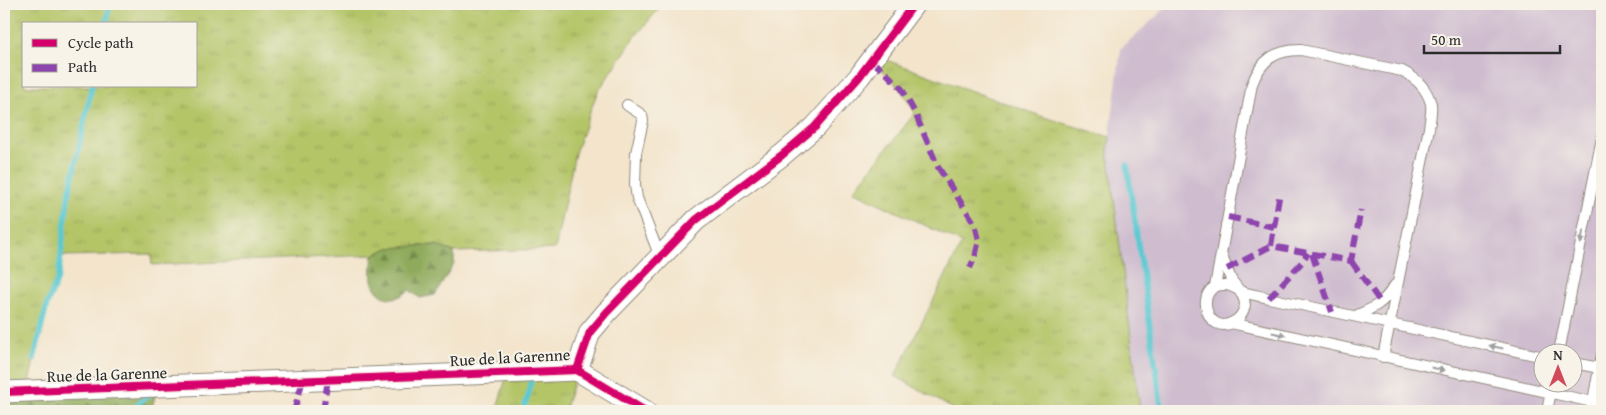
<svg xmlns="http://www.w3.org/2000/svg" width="1606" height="415" font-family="'Gentium Book Plus',serif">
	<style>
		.industrial { fill: #cfbdcf; fill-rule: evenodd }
		.grass { fill: url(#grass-tufts); stroke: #70784a; fill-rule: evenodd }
		.forest { fill: url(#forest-firs); stroke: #5d6a44 }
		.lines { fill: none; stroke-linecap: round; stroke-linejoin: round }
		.stream { stroke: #5cc9d2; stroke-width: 5.5 }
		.lane-casing { stroke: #8f887b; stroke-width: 12 }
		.street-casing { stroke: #8f887b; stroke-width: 23 }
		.lane { stroke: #fff; stroke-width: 10 }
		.street { stroke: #fff; stroke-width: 21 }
		.quiet { stroke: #8e44ad; stroke-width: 6; stroke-dasharray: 12 6; stroke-linecap: butt }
		.cycleway-casing { stroke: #f7f3e8; stroke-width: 11 }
		.cycleway { stroke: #d6006c; stroke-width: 8 }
		.oneway { fill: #a0a0a0 }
		.labels { text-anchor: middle; stroke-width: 4; stroke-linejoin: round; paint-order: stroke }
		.street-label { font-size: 16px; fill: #2b2b2b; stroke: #f7f3e8 }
	</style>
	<defs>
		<pattern id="grass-tufts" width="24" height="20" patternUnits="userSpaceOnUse" patternTransform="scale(1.25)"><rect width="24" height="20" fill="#b4c568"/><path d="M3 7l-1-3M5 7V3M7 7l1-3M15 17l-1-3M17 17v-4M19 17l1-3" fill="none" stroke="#9ba95a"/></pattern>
		<pattern id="forest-firs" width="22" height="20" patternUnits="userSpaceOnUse" patternTransform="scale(1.25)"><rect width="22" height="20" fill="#8faa5c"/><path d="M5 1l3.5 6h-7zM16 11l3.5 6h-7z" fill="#758b4c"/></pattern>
	</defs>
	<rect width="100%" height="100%" fill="#f7f3e8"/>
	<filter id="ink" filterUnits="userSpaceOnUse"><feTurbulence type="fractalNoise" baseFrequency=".02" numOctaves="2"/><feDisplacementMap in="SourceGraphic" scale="10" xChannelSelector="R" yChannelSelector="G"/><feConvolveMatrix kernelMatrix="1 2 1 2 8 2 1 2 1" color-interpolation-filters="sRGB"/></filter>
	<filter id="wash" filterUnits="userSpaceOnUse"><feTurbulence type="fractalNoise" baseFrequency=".0096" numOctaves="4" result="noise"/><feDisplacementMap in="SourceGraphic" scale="20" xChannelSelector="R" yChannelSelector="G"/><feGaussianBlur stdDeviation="1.12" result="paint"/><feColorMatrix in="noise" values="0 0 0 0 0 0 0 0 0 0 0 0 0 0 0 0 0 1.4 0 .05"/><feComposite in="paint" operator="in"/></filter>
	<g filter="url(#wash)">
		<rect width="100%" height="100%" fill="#f3e4cb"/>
		<path class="industrial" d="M1170,4H1602V411H1140L1108,149L1121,48ZM1544,352H1574V382H1544Z"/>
		<g class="grass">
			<path d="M4,4H663L635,37L597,93L575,153L555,249L454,252L435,245L389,248L373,255L152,265L151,254L62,256L58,278L47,304L27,391L4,392ZM24,24H196V86H24Z"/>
			<path d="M875,56L1041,116L1110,137L1108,149L1140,411H957L895,376L962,243L853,191L915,113C901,88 893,79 872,61Z"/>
			<path d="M577,370L564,411H496L508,372Z"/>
		</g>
		<g class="forest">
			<path d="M435,245L454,252V264L435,295L420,298L409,290C397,302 380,301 373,284C370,274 372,265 373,255L389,248Z"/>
			<path d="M158,386L151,411H4V392Z"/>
		</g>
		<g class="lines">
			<g class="stream">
				<path d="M106,24L110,4"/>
				<path d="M1127,165L1162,411"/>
				<path d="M34,359L47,304L58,278L68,199L92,86"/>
				<path d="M132,411L146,396H149"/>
				<path d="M523,411L529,393L531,378"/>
			</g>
		</g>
	</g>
	<g filter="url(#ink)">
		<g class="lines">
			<defs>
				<g id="lane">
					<path d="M627,105L642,115L643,121L636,153L635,185L637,198L660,257"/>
					<path d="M1222,256C1225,264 1228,273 1232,281C1237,288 1245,295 1245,305C1244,311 1241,317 1235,321C1206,340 1192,284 1225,285C1232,285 1237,290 1243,292C1252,295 1261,296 1269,298L1544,357"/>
					<path d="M1215,287L1252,84C1261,60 1275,50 1301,50L1402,71C1416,78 1427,88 1431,104C1432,111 1430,121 1429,128L1383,357"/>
					<path d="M1355,316C1374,308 1384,303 1395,285"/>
					<path d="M1231,323L1593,402"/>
					<path d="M1559,352L1602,138"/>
					<path d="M1574,363L1599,368"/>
					<path d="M1547,411L1553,382"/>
					<path d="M1591,411L1602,354"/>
				</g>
				<g id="street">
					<path d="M577,370L590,332L607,312L696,220L782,155L815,127L859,77L914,4"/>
					<path d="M577,370L645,411"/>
					<path d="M4,392L577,370"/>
				</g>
			</defs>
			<use href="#lane" class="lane-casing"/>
			<use href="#street" class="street-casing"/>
			<use href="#lane" class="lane"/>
			<use href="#street" class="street"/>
			<g class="quiet">
				<path d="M872,61L888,75L902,89L915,113L938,167L975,224L979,240L975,257L970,268"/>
				<path d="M1228,217L1274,227L1271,246L1351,261L1361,210"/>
				<path d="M1274,227L1280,192"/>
				<path d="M1312,254L1332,312"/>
				<path d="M1351,261L1381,303"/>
				<path d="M1227,269L1271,246"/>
				<path d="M1269,298L1302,262L1308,253"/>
				<path d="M294,411L303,380"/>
				<path d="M323,411L328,379"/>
			</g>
			<defs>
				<g id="cycleway">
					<path d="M577,370L590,332L607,312L696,220L782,155L815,127L859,77L914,4"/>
					<path d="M577,370L645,411"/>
					<path d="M4,392L577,370"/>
				</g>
			</defs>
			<use href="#cycleway" class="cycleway-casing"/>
			<use href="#cycleway" class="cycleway"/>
		</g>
		<defs><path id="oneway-solid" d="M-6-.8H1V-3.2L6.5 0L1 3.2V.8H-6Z" transform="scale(1.25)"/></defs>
		<g class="oneway">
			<use href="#oneway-solid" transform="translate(1582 237) rotate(101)"/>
			<use href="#oneway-solid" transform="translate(1279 334) rotate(12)"/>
			<use href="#oneway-solid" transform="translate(1496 347) rotate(-168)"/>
			<use href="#oneway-solid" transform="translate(1438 369) rotate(12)"/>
		</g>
	</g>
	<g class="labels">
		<g class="street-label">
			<text transform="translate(510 357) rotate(-3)" y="6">Rue de la Garenne</text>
			<text transform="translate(107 374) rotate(-2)" y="6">Rue de la Garenne</text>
		</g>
	</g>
	<rect width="1606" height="415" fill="none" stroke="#f7f3e8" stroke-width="20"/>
	<rect x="22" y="22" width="175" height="65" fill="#f7f3e8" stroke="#a5a39c"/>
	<rect x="32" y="39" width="25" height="8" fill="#d6006c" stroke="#a5a39c"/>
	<text x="68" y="48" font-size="15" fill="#2b2b2b">Cycle path</text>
	<rect x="32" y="64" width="25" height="8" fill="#8e44ad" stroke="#a5a39c"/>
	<text x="68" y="72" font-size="15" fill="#2b2b2b">Path</text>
	<g transform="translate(1558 368)"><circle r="24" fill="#f7f3e8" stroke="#a5a39c"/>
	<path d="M0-4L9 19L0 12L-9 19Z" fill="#d1495b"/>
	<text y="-8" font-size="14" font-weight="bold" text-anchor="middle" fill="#2b2b2b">N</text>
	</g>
	<path d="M1424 45v8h136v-8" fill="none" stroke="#2b2b2b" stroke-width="2.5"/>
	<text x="1431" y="45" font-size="15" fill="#2b2b2b" stroke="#f7f3e8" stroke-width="4" paint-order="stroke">50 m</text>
</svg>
